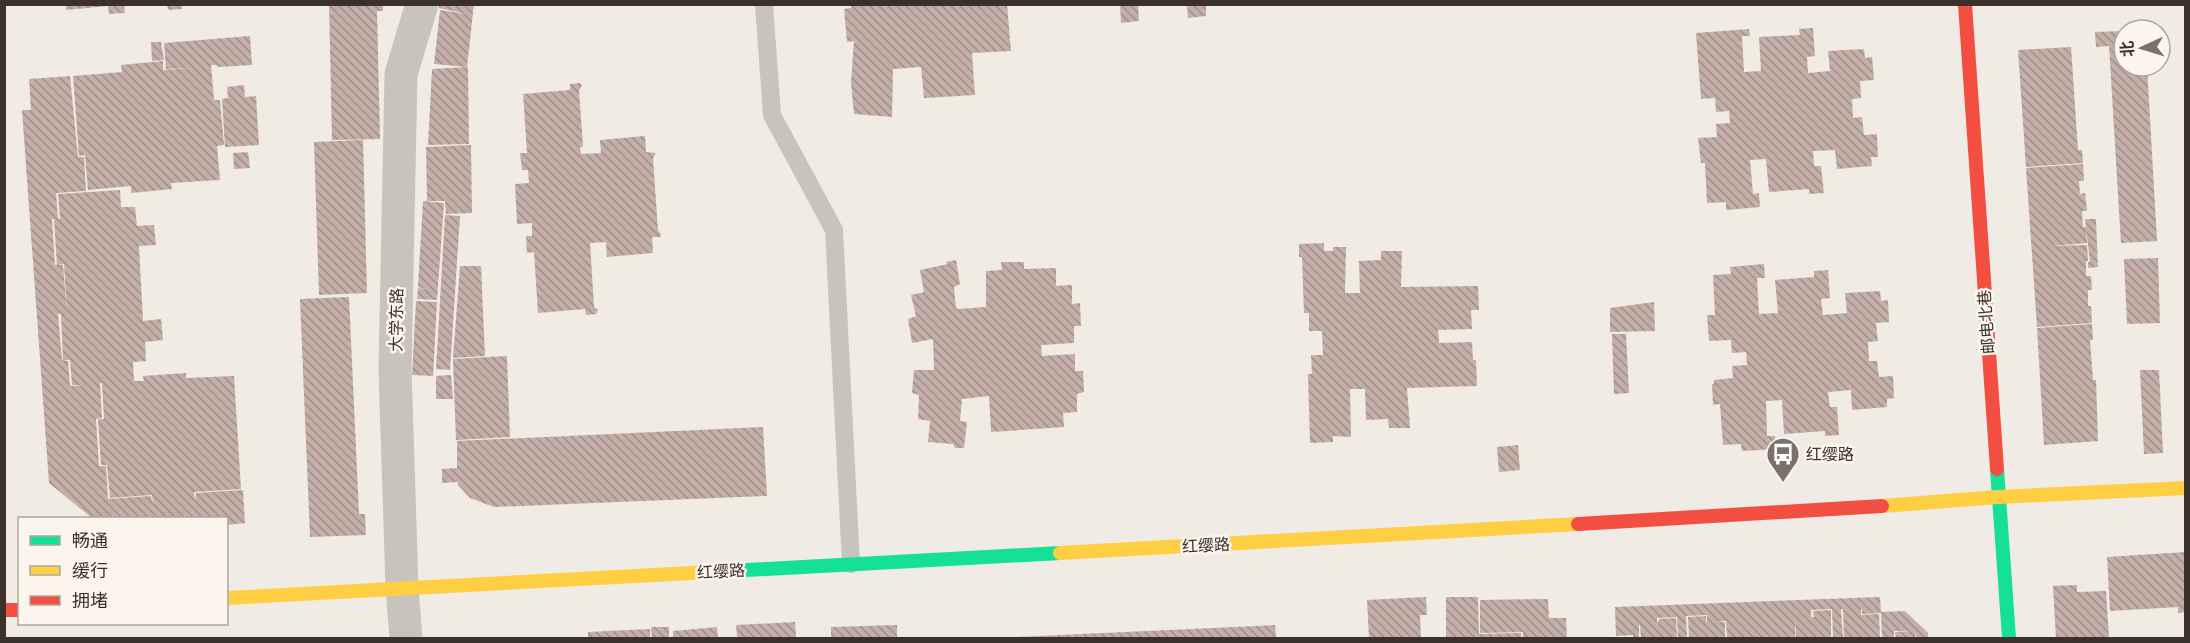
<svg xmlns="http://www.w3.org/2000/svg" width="2190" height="643" font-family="Helvetica,'Noto Sans SC',sans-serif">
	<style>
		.building { fill: url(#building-back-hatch); fill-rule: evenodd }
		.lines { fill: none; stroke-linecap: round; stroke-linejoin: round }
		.lane { stroke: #c9c3be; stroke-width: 18 }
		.street { stroke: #c9c3be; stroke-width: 33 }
		.fast { stroke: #16e098; stroke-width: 14 }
		.slow { stroke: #ffcf43; stroke-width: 14 }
		.jam { stroke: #f24e42; stroke-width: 14 }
		.labels { text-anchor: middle; stroke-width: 5; stroke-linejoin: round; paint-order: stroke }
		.street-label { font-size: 16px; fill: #3b302b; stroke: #fbf5ee }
		.poi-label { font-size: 16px; fill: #3b302b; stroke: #fbf5ee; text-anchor: start }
	</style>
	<defs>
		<pattern id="building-back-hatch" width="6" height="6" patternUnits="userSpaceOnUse" patternTransform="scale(1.5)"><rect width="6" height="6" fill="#c3afa7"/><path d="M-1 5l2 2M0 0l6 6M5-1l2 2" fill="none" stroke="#a08f88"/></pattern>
	</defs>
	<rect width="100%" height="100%" fill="#f0ebe5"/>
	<g class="building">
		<path d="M66,4H124L125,13L109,14L108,6L66,10Z"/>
		<path d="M167,4H182V9L168,10Z"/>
		<path d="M329,4H383V11H377L380,139L332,140Z"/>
		<path d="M439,4H474L467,67L434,64L440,10L467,14L439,8Z"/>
		<path d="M851,4H1007L1011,51L972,53L975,95L924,98L921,67L893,69L892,117L854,114L851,83L854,41L847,42L844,9L851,8Z"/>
		<path d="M1120,4H1138L1139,21L1121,23Z"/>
		<path d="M1187,4H1206V16L1188,18Z"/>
		<path d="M1813,28L1815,56L1807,57L1808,73L1830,71L1828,51L1864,49L1865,58L1872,57L1874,80L1860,81L1861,98L1852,99L1853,118L1862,117L1864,135L1877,134L1878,157H1871L1872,166L1837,169L1835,150L1813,151L1814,166H1821L1824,193L1809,194V189L1769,192L1766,159L1750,160L1753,194L1759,193L1760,207L1726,210V202L1707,203L1705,163H1701L1698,138L1717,137L1716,124L1730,123L1729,111L1716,112L1715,98L1701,99L1696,33L1749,29L1750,36H1742L1744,72L1761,71L1759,37L1800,35L1799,29Z"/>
		<path d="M2124,31V66H2147L2157,241L2121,243L2109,46L2096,47L2095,32Z"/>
		<path d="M250,36L252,65L218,67L217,65H211L214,100H220L224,145L217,146L220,180L171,183L172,189L131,193V186L88,190L85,155L79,156L73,76L122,72L121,65L163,61V70L192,68L166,69L164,43Z"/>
		<path d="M151,42H161L164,60L152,61Z"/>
		<path d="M2071,47L2078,150H2082L2083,163L2026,167L2018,50Z"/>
		<path d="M468,67L469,144L428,145L432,69Z"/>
		<path d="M70,76L78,157H84L86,191L56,193L58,219H60L58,194L120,190L121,207H135L137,226L154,225L156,245L139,246L143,321L161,319L163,340L145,342L146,361L133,362L134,381H144L143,376L186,373V378L234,376L241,489L194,492L195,501L196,493L243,490L245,523L226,525V518H92L49,483L22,110H31L29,79ZM52,219H54L57,265L64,264L67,314L63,265H55ZM58,314H61L63,360H70L72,385H84L70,386L68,361L62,360ZM100,383H102L104,419H98L101,465H107L110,498L152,495L153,504L151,496L108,499L106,466H99L96,419L102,418Z"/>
		<path d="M580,83L582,86L579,90L583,147H580L581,154L601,153L600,140L645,136L646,152L656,153L653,158L658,231L661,234L660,237H652L653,253L607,257L606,242L590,243L594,307L598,310L596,314L586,315L585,309L538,313L534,252L527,253L526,236H532V223L517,224L515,184L529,183L528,170H522L520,153H527L523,94L570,90V84Z"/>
		<path d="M244,85L245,97L256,96L259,145L225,147L222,99L228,98L227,87Z"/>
		<path d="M363,140L367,293L319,295L314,142Z"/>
		<path d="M471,145L472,213L446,214L445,201H427L426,147Z"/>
		<path d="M248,152L250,168L234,169L233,153Z"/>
		<path d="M2083,164L2084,181H2079L2080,194L2085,193L2087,211H2082L2083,227H2086L2087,243L2051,246L2087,245L2088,261H2086V276H2091L2092,290H2088V306H2091L2092,323L2037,327L2026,168Z"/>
		<path d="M423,201L444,203L437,300L417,299L418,288L427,289L418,287Z"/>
		<path d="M445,215L460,216L450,370L436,369Z"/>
		<path d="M2085,219H2096L2098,267L2088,268V262H2090Z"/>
		<path d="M1324,243V251H1333V247H1346L1345,293H1360L1359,261L1381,260V251H1402L1401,287L1478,286L1479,310H1471L1472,329L1438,330L1439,343L1472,342L1473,360H1476L1477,386L1407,388L1410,428H1389L1388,419L1366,420L1365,389H1350L1351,437L1333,436V442L1310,443L1308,374H1312L1311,355H1323L1322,331H1309V313H1304L1302,257H1299V244Z"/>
		<path d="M2158,258L2160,323L2127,324L2124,259Z"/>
		<path d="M956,260L960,284L954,287L956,308L958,309L986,307V271L1002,270L1001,262H1024V269L1056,268V286L1072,285V304L1080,303L1081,326H1074V343L1042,345L1041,346L1042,356L1075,354V371H1083L1084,392L1077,394V412L1063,413L1064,427L991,432L989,396L962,399L960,421L967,422L964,448H955L953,444L928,442L930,421L918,419L919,395L912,393L914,370H934L933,339L912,343L908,319L916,316L911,295L924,292L920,270L948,264L946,262Z"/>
		<path d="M1764,264L1765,278H1757L1759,314L1778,313L1775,280L1814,277V271L1828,270L1830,298L1821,299L1823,315L1847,313L1845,293L1880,291L1881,301L1888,300L1889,322L1876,323L1878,341L1868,342L1869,361H1877L1879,377L1893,376L1894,398L1887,399V407L1852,410L1851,390L1828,392L1830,407H1837L1839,435L1825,436V431L1784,434L1782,400L1766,401L1767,436H1775L1776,449L1742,451L1741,444L1723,445L1720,404L1713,405L1712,384H1714V380L1733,378L1732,366L1747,365L1746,352L1732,353L1731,340L1709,341L1707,315H1715L1713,275L1731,274L1730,267Z"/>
		<path d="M460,266H481L485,356L453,358Z"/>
		<path d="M349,297L359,514H365L366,535L310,537L300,299Z"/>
		<path d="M416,301L437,302L433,376L412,375Z"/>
		<path d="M1654,302L1655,331L1610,332V308Z"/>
		<path d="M2092,324L2093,340H2090L2093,380H2096L2098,441L2044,445L2037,328Z"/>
		<path d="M1612,334H1626L1629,393L1614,394Z"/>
		<path d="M507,356L510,437L456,440L453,359Z"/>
		<path d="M2140,370H2159L2163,453L2144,454Z"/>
		<path d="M451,375L453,399H436V376Z"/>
		<path d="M763,427L767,496L494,507L470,498L458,485V482L442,483V469L457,468V441Z"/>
		<path d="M1518,445L1520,470L1499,472L1497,447Z"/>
		<path d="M2186,552V612L2178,613V607L2110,611L2107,557Z"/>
		<path d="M2077,585V592L2106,591L2109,638H2056L2053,586Z"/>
		<path d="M1426,597L1427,615H1420L1421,638H1369L1367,600Z"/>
		<path d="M1446,597H1478L1479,634L1521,633V638H1446Z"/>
		<path d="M1880,597L1881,613L1862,614V609H1861V615L1879,614L1880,638H1844L1843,609H1841L1843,638H1833L1832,609L1811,610V617H1814L1813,611L1831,610V638H1796L1795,617V638H1727L1726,621H1715L1725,622V638H1689L1688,617L1706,616V622H1707V615L1686,616L1687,638H1678L1677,617L1657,618V625L1659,619L1676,618L1677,638H1641L1640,625H1639V638H1633V635L1616,636L1615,607Z"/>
		<path d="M1548,599L1549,618H1566L1567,638H1523V632L1480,633V600Z"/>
		<path d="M1905,611L1928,633V638H1916V631L1915,638H1896L1895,632L1912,631H1894V638H1882L1881,612Z"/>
		<path d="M795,622L796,638H737L736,625Z"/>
		<path d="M897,625V638H831V627Z"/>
		<path d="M1275,625L1276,638H1015V637Z"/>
		<path d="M651,627H669V638H652Z"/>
		<path d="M717,627L718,638H673V631Z"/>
		<path d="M650,629V638H588V632Z"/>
	</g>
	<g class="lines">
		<path class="lane" d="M764,4L772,115L834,230L851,564"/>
		<path class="street" d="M406,638L402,588L395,369L401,74L422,4"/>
		<g class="fast">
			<path d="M1997,469L2009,638"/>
			<path d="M710,572L1060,553"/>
		</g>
		<g class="slow">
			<path d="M1882,506L1998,497L2186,488"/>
			<path d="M1060,553L1578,524"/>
			<path d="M226,598L710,572"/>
		</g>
		<g class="jam">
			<path d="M1965,4L1997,469"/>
			<path d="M1578,524L1882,506"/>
			<path d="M4,610H20"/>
		</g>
	</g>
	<defs>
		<symbol id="bus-pin" viewBox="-11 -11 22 30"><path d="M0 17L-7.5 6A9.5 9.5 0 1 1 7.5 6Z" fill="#7a716c" stroke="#fbf5ee"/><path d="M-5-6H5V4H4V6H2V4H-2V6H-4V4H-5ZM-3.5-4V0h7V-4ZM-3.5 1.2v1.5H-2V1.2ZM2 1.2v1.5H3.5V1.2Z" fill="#fff"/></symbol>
	</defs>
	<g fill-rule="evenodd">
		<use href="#bus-pin" x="1764" y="435" width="38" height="52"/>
	</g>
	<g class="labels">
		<g class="street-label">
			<text transform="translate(396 320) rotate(-89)" y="6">大学东路</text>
			<text transform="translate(1986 322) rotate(-94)" y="6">邮电北巷</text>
			<text transform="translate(1206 545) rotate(-3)" y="6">红缨路</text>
			<text transform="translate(721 571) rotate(-3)" y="6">红缨路</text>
		</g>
		<g class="poi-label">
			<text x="1806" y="460">红缨路</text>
		</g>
	</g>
	<rect width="2190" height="643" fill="none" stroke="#3b302b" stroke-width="12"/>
	<rect x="18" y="517" width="210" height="108" fill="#fbf5ee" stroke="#aea6a0" stroke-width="1.5"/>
	<rect x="30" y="536" width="30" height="9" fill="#16e098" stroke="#aea6a0" stroke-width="1.5"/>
	<text x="72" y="547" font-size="18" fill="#3b302b">畅通</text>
	<rect x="30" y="566" width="30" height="9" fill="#ffcf43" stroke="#aea6a0" stroke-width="1.5"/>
	<text x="72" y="577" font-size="18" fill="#3b302b">缓行</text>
	<rect x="30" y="596" width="30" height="9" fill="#f24e42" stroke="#aea6a0" stroke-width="1.5"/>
	<text x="72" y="607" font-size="18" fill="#3b302b">拥堵</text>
	<g transform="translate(2142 48) rotate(266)"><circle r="28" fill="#fbf5ee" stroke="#aea6a0" stroke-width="1.5"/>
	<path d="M0-4.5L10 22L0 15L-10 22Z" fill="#7a716c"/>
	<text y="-9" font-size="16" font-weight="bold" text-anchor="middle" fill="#3b302b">北</text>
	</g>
</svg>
